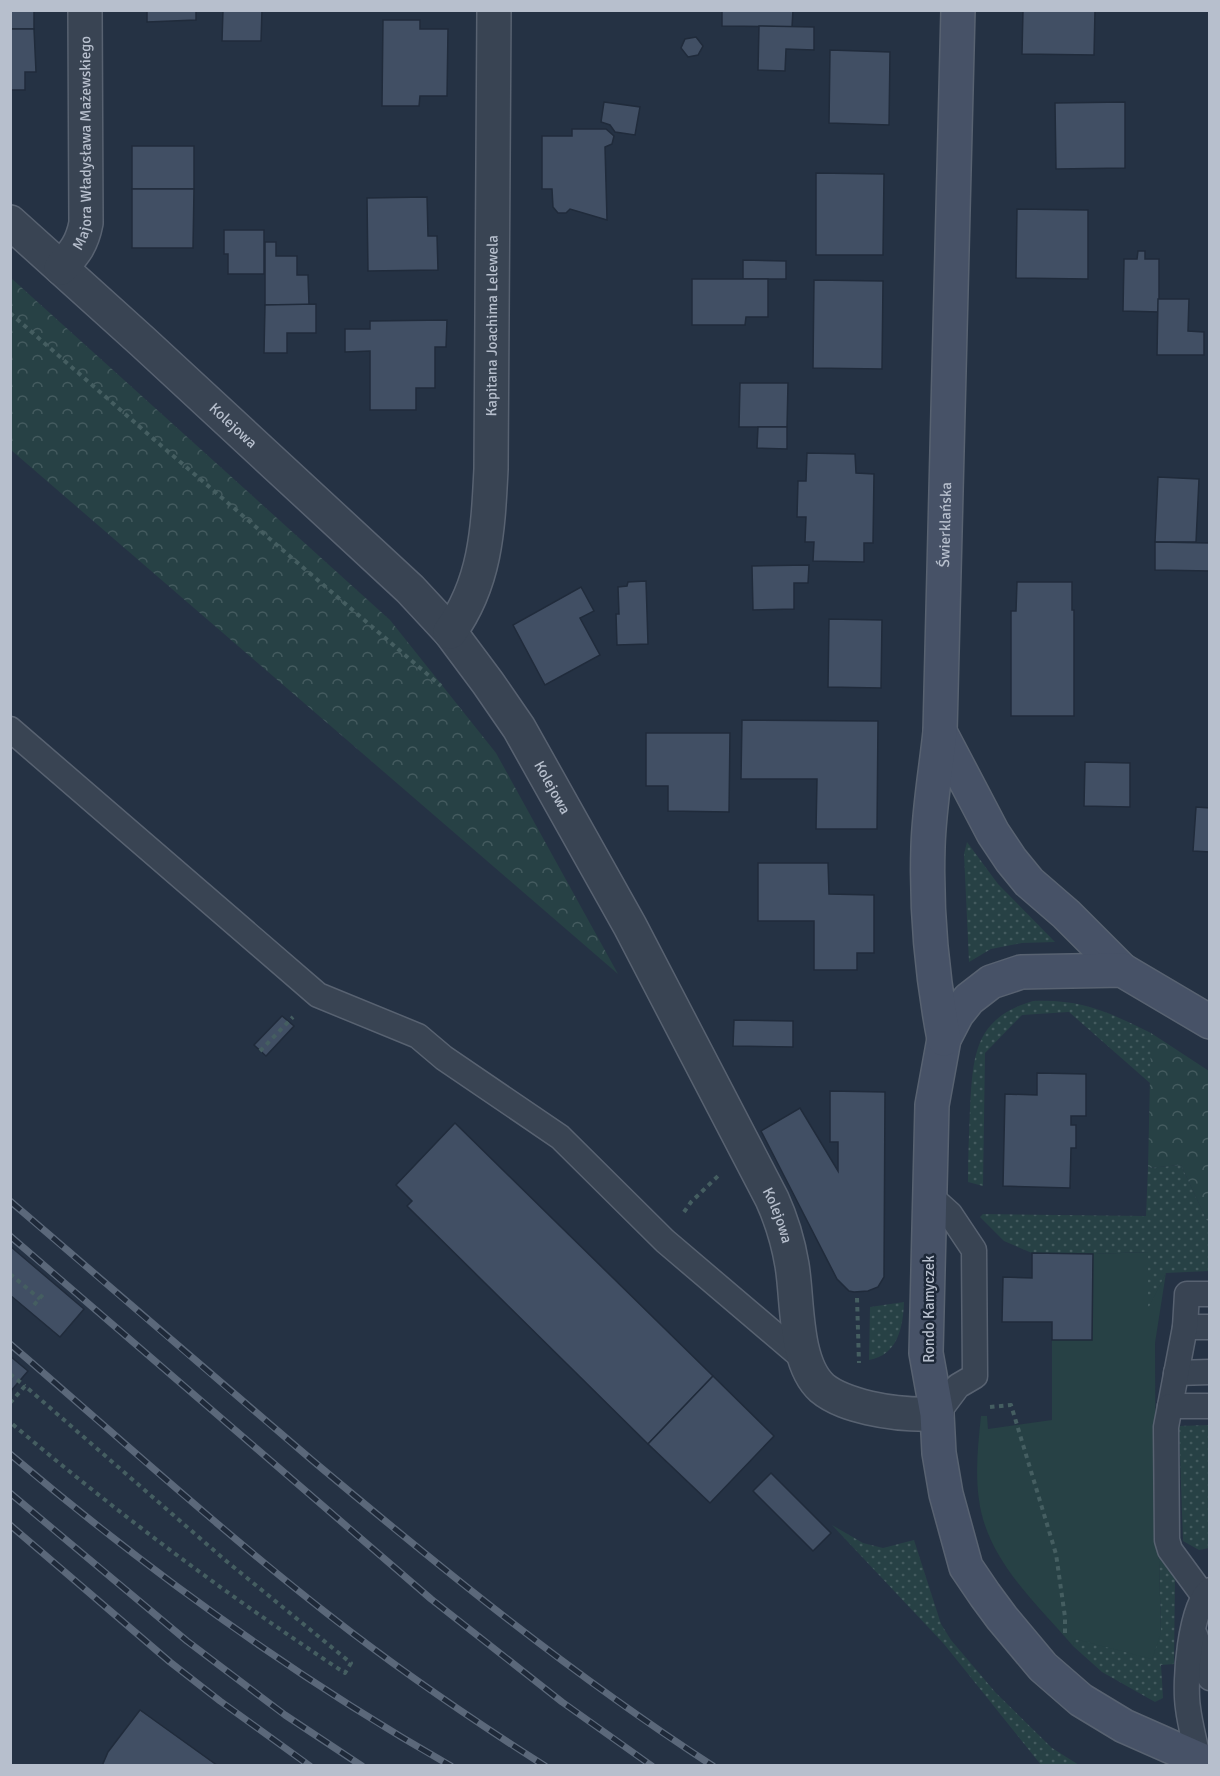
<svg xmlns="http://www.w3.org/2000/svg" width="1220" height="1776" font-family="Signika,sans-serif">
	<style>
		.grass { fill: url(#grass-dots) }
		.forest { fill: url(#forest-crowns) }
		.park { fill: #274145 }
		.building { fill: #414f64; stroke: #202b3b; stroke-width: 1.5 }
		.lines { fill: none; stroke-linecap: round; stroke-linejoin: round }
		.lane-casing { stroke: #586271; stroke-width: 27 }
		.street-casing { stroke: #586271; stroke-width: 36 }
		.secondary-casing { stroke: #586271; stroke-width: 36 }
		.path { stroke: #455e61; stroke-width: 4; stroke-dasharray: 4.5 4.5; stroke-linecap: butt }
		.lane { stroke: #394453; stroke-width: 24 }
		.street { stroke: #394453; stroke-width: 33 }
		.secondary { stroke: #475267; stroke-width: 33 }
		.rail-casing { stroke: #5b687a; stroke-width: 7 }
		.rail { stroke: #1e2939; stroke-width: 4.5; stroke-dasharray: 14; stroke-linecap: butt }
		.labels { text-anchor: middle; stroke-width: 5; stroke-linejoin: round; paint-order: stroke }
		.street-label { font-size: 15px; fill: #b7bfcd; stroke: #1e2939 }
	</style>
	<defs>
		<pattern id="grass-dots" width="8" height="8" patternUnits="userSpaceOnUse" patternTransform="scale(1.5)"><rect width="8" height="8" fill="#274145"/><path d="M2 2h.1M6 6h.1" fill="none" stroke="#445b5f" stroke-width="1.8" stroke-linecap="round"/></pattern>
		<pattern id="forest-crowns" width="20" height="18" patternUnits="userSpaceOnUse" patternTransform="scale(1.5)"><rect width="20" height="18" fill="#274145"/><path d="M2 6a3 3 0 1 1 6 0M12 15a3 3 0 1 1 6 0" fill="none" stroke="#445b5f"/></pattern>
	</defs>
	<rect width="100%" height="100%" fill="#253244"/>
	<g class="grass">
		<path d="M967,842L998,884L1055,942L1022,943L991,949L969,962L964,854Z"/>
		<path d="M1033,1001C1082,999 1108,1012 1151,1033V1084L1069,1012L1022,1015L985,1053L983,1186L968,1182C968,1158 969,1133 970,1109C973,1056 974,1018 1033,1001Z"/>
		<path d="M1181,1165L1209,1225V1271L1166,1273L1148,1311L1147,1252L1093,1254L1032,1253L1004,1241L980,1217L983,1214L1146,1216L1148,1168Z"/>
		<path d="M904,1302C903,1327 898,1355 869,1360L870,1307Z"/>
		<path d="M1209,1425V1548L1199,1550L1183,1541L1179,1426Z"/>
		<path d="M832,1525L863,1543L883,1548L914,1540L941,1624L951,1640L996,1693L1052,1748L1079,1765H1041L944,1644Z"/>
		<path d="M1156,1543L1159,1552L1175,1578L1174,1664L1161,1665L1163,1698L1155,1702L1102,1672L1073,1646L1074,1638L1161,1633L1159,1560Z"/>
	</g>
	<g class="forest">
		<path d="M11,278L390,620L496,753L618,974L11,450Z"/>
		<path d="M1151,1033L1209,1071V1225L1181,1165L1148,1168Z"/>
	</g>
	<path class="park" d="M1148,1252V1309L1166,1273L1155,1343L1156,1543L1159,1560L1161,1633L1152,1659L1075,1639L1073,1646C1036,1603 987,1560 979,1500C975,1472 978,1444 981,1416H987L988,1429L1052,1420V1340H1092L1093,1254Z"/>
	<g class="building">
		<rect x="10" y="10" width="24" height="19"/>
		<path d="M147,10H196V20L147,22Z"/>
		<path d="M223,10H262L261,41H222Z"/>
		<path d="M722,10H793L792,27L722,26Z"/>
		<path d="M1023,10H1095L1094,55L1022,54Z"/>
		<path d="M383,20H420V29H448L447,96H420L419,106H382Z"/>
		<path d="M759,26L814,27V50L786,49L785,71L758,70Z"/>
		<path d="M10,29H34L36,72H25V90H10Z"/>
		<path d="M696,37L703,46L698,55L688,57L681,48L685,39Z"/>
		<path d="M830,50L890,52L889,125L829,123Z"/>
		<path d="M604,102L640,107L635,135L615,132L610,125L601,122Z"/>
		<path d="M1125,102V168L1056,169L1055,103Z"/>
		<path d="M572,129H606L614,136L612,144L605,147L607,220L570,209L566,213H558L553,207L552,189H542V136H572Z"/>
		<rect x="132" y="146" width="62" height="43"/>
		<path d="M816,173L884,174L883,255H816Z"/>
		<path d="M132,189H194L193,248H132Z"/>
		<path d="M427,197L428,236H437L438,270L368,271L367,198Z"/>
		<path d="M1017,209L1088,210V279L1016,278Z"/>
		<path d="M224,230H264V274H228V254H224Z"/>
		<path d="M265,242H276V256H297V275H308L309,305H265Z"/>
		<path d="M1138,251H1145V259H1159V312L1123,311L1124,259H1137Z"/>
		<path d="M743,260L786,261V279H743Z"/>
		<path d="M692,279H768V317H746L745,325H692Z"/>
		<path d="M814,280L883,281L882,369L813,368Z"/>
		<path d="M1158,299H1189L1188,331L1204,332V355H1157Z"/>
		<path d="M316,304V333H287V353H264L265,305Z"/>
		<path d="M447,320L446,347H435V388H416V410H370V351L345,352V329H370V321Z"/>
		<path d="M740,383H788L787,427H739Z"/>
		<path d="M758,427H787V449L757,448Z"/>
		<path d="M807,453L855,454L856,473L874,474L873,543H864V562L813,561L814,542H805L806,517H797L798,481H806Z"/>
		<path d="M1158,477L1199,479L1196,542H1155Z"/>
		<path d="M1155,542L1210,543V571L1155,570Z"/>
		<path d="M809,565L808,583H794V609L753,610L752,566Z"/>
		<path d="M646,581L648,644L617,645L616,614H619L618,587L627,586L628,582Z"/>
		<path d="M1017,582H1072V610H1074V716H1011V611H1016Z"/>
		<path d="M581,587L594,611L580,618L600,655L545,685L513,625Z"/>
		<path d="M829,619L882,620L881,688L828,687Z"/>
		<path d="M742,720L878,721L877,829H816L817,779H741Z"/>
		<path d="M646,733H730L729,812L668,811V786H646Z"/>
		<path d="M1085,762L1130,763V807L1084,806Z"/>
		<path d="M1196,807L1210,808V852L1193,851Z"/>
		<path d="M758,863H828L829,894L874,895V953H857V970H814V921H758Z"/>
		<path d="M282,1016L294,1026L266,1056L254,1045Z"/>
		<path d="M734,1020L793,1021V1047L733,1046Z"/>
		<path d="M1037,1073L1086,1074V1116H1071V1125H1076V1148H1071L1070,1188L1003,1186L1005,1094L1037,1095Z"/>
		<path d="M830,1091L885,1092L884,1277L878,1287L868,1291L854,1292L849,1291L837,1279L761,1131L800,1108L838,1171V1142H830Z"/>
		<path d="M455,1123L713,1376L648,1444L407,1206L412,1201L396,1185Z"/>
		<path d="M10,1246L84,1309L60,1337L10,1295Z"/>
		<path d="M1032,1253L1093,1254L1092,1340H1052V1322H1002L1003,1277L1032,1278Z"/>
		<path d="M10,1356L28,1371L10,1392Z"/>
		<path d="M713,1376L774,1436L710,1503L648,1444Z"/>
		<path d="M771,1473L831,1533L813,1551L753,1491Z"/>
		<path d="M140,1710L218,1766H102L108,1752Z"/>
	</g>
	<g class="lines">
		<defs>
			<g id="lane">
				<path d="M10,729L318,995L418,1036L444,1058L560,1137L665,1241L806,1361"/>
				<path d="M930,1196L950,1214L974,1250L975,1376L958,1386L937,1414"/>
				<path d="M1185,1327H1210"/>
				<path d="M1176,1373L1210,1372"/>
				<path d="M1170,1406L1185,1327L1187,1294H1210"/>
				<path d="M1203,1595L1170,1550L1167,1540L1166,1427L1170,1406H1210"/>
				<path d="M1195,1635L1210,1678"/>
				<path d="M1198,1759C1195,1742 1190,1725 1188,1708C1184,1682 1190,1606 1210,1590"/>
			</g>
			<g id="street">
				<path id="s1" d="M10,222L143,342L410,589L450,632L488,683L519,728L630,926L772,1199C782,1221 788,1241 792,1265C798,1301 794,1363 822,1388C835,1399 853,1404 869,1408C891,1413 914,1415 937,1414"/>
				<path id="s2" d="M61,268C75,252 82,244 86,223L85,10"/>
				<path id="s3" d="M450,632C486,582 488,529 491,469L494,10"/>
			</g>
			<g id="secondary">
				<path d="M940,732L993,833L1011,860L1029,882L1066,914L1122,970"/>
				<path d="M1210,1022L1122,970L1021,972L991,982L969,999L957,1014L944,1039L932,1105L926,1353L937,1414L939,1453L946,1494L966,1567L985,1595L1002,1618L1043,1667L1081,1700L1124,1726L1210,1764"/>
				<path id="s4" d="M944,1039C932,976 926,910 928,847C929,809 936,770 940,732L958,10"/>
			</g>
		</defs>
		<use href="#lane" class="lane-casing"/>
		<use href="#street" class="street-casing"/>
		<use href="#secondary" class="secondary-casing"/>
		<g class="path">
			<path d="M10,313L157,442L441,686"/>
			<path d="M260,1051L293,1017"/>
			<path d="M684,1212L691,1202L718,1176"/>
			<path d="M10,1274L40,1299"/>
			<path d="M857,1298L859,1363"/>
			<path d="M34,1305L45,1292"/>
			<path d="M10,1374L25,1386"/>
			<path d="M10,1403L25,1386L225,1560L351,1663L345,1673C228,1596 117,1513 10,1422"/>
			<path d="M990,1407L1011,1405L1056,1554L1065,1617V1634"/>
		</g>
		<use href="#lane" class="lane"/>
		<use href="#street" class="street"/>
		<use href="#secondary" class="secondary"/>
		<defs>
			<g id="rail">
				<path d="M10,1201C111,1288 212,1375 313,1461C442,1569 571,1674 713,1766"/>
				<path d="M10,1236L431,1599L562,1702L652,1766"/>
				<path d="M10,1344C116,1435 219,1529 329,1615C398,1669 471,1719 545,1766"/>
				<path d="M10,1454C147,1570 295,1677 451,1766"/>
				<path d="M10,1493L187,1641L285,1715L362,1766"/>
				<path d="M10,1525L170,1662L220,1701L310,1766"/>
			</g>
		</defs>
		<use href="#rail" class="rail-casing"/>
		<use href="#rail" class="rail"/>
	</g>
	<g class="labels">
		<g class="street-label">
			<text dy="5" stroke="none"><textPath href="#s2" startOffset="132">Majora Władysława Mażewskiego</textPath></text>
			<text dy="5" stroke="none"><textPath href="#s3" startOffset="314">Kapitana Joachima Lelewela</textPath></text>
			<text dy="5" stroke="none"><textPath href="#s1" startOffset="302">Kolejowa</textPath></text>
			<text dy="5" stroke="none"><textPath href="#s4" startOffset="516">Świerklańska</textPath></text>
			<text dy="5" stroke="none"><textPath href="#s1" startOffset="788">Kolejowa</textPath></text>
			<text dy="5" stroke="none"><textPath href="#s1" startOffset="1272">Kolejowa</textPath></text>
			<text transform="translate(929 1309) rotate(-90)" y="5">Rondo Kamyczek</text>
		</g>
	</g>
	<rect width="1220" height="1776" fill="none" stroke="#b7bfcd" stroke-width="24"/>
</svg>
